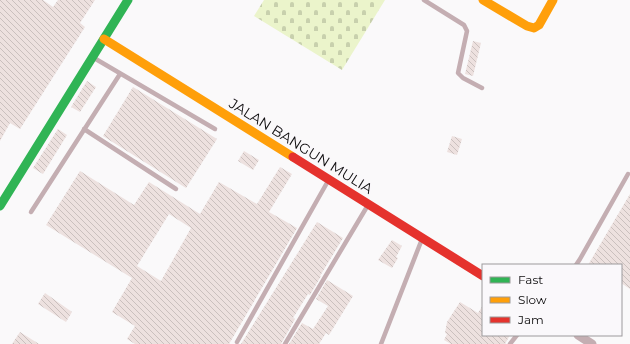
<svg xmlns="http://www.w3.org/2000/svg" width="630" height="344" font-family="Montserrat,sans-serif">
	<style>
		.cemetery { fill: url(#cemetery-stones) }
		.building { fill: url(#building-back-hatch); fill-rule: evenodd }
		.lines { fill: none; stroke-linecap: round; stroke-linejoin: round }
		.lane { stroke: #c4aeb2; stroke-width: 4.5 }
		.street { stroke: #c4aeb2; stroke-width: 9 }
		.fast { stroke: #30b455; stroke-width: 9 }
		.slow { stroke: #ff9f0a; stroke-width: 9 }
		.jam { stroke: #e5322d; stroke-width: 9 }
		.labels { text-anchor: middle; stroke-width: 3; stroke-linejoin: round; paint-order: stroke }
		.street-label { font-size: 14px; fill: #0e0d0e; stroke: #faf8fb }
	</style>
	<defs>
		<pattern id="cemetery-stones" width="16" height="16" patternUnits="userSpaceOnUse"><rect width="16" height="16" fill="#ebf4cb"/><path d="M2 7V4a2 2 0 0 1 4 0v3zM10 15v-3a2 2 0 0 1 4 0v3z" fill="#c8d0ad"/></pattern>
		<pattern id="building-back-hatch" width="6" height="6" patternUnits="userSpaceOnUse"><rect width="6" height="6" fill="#ede1df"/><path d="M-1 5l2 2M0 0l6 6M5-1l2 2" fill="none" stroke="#cac0be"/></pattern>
	</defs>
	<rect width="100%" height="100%" fill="#faf9fa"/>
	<path class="cemetery" d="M264,0H385L342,70L254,16Z"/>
	<g class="building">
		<path d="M0,0H43L53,7L58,0H95L80,23L85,27L20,129L10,123L0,141Z"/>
		<path d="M473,41L481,43L473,76L465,74Z"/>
		<path d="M87,81L96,87L80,112L71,107Z"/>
		<path d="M133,87L217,139L186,188L103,136Z"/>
		<path d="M58,129L67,135L43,174L33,168Z"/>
		<path d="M452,136L462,139L457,155L447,152Z"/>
		<path d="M244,151L259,160L253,170L238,161Z"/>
		<path d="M280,167L292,174L269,212L297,228L229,344H135L127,339L135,326L112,312L132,278L46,225L80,171L134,205L149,182L200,214L219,182L257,204ZM169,214L191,228L161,281L137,266Z"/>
		<path d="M630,194V289L621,283V265H588Z"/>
		<path d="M317,222L343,238L320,276H321L310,295L308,294L293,318L295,319L281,344H241Z"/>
		<path d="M392,240L402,246L396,257L398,258L392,268L378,260Z"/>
		<path d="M327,280L353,296L329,335L326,333L319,344H289L302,323L313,329L328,306L316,299Z"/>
		<path d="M45,293L72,312L66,322L38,304Z"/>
		<path d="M460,302L478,313L483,305V335H510L505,344H451L444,340L447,334L445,333L447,322Z"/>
		<path d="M20,332L39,344H12Z"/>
	</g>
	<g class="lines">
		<g class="lane">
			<path d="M424,0L464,25L467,31L458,73L463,78L482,88"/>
			<path d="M94,58L215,129"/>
			<path d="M84,129L176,189"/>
			<path d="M31,212L120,74"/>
			<path d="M576,265L580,259L628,174"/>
			<path d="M237,342L328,181"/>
			<path d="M285,344L368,205"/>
			<path d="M381,344L422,239"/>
			<path d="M510,344L517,335"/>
		</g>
		<path class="street" d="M578,335L592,344"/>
		<path class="fast" d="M0,206L128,0"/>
		<g class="slow">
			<path d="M483,0L527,26L534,28L539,25L553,0"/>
			<path d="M104,39L293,157"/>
		</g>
		<path class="jam" d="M293,157L483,276"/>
	</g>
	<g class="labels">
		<g class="street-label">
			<text transform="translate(301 146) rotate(32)" y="5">JALAN BANGUN MULIA</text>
		</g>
	</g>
	<rect x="482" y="264" width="140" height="72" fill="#faf8fb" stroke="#9c9a9c"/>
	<rect x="490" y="277" width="20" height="6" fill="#30b455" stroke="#9c9a9c"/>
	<text x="518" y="284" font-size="12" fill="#0e0d0e">Fast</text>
	<rect x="490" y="297" width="20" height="6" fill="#ff9f0a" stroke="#9c9a9c"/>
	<text x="518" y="304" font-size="12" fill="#0e0d0e">Slow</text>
	<rect x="490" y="317" width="20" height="6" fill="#e5322d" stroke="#9c9a9c"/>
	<text x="518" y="324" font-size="12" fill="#0e0d0e">Jam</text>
</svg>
